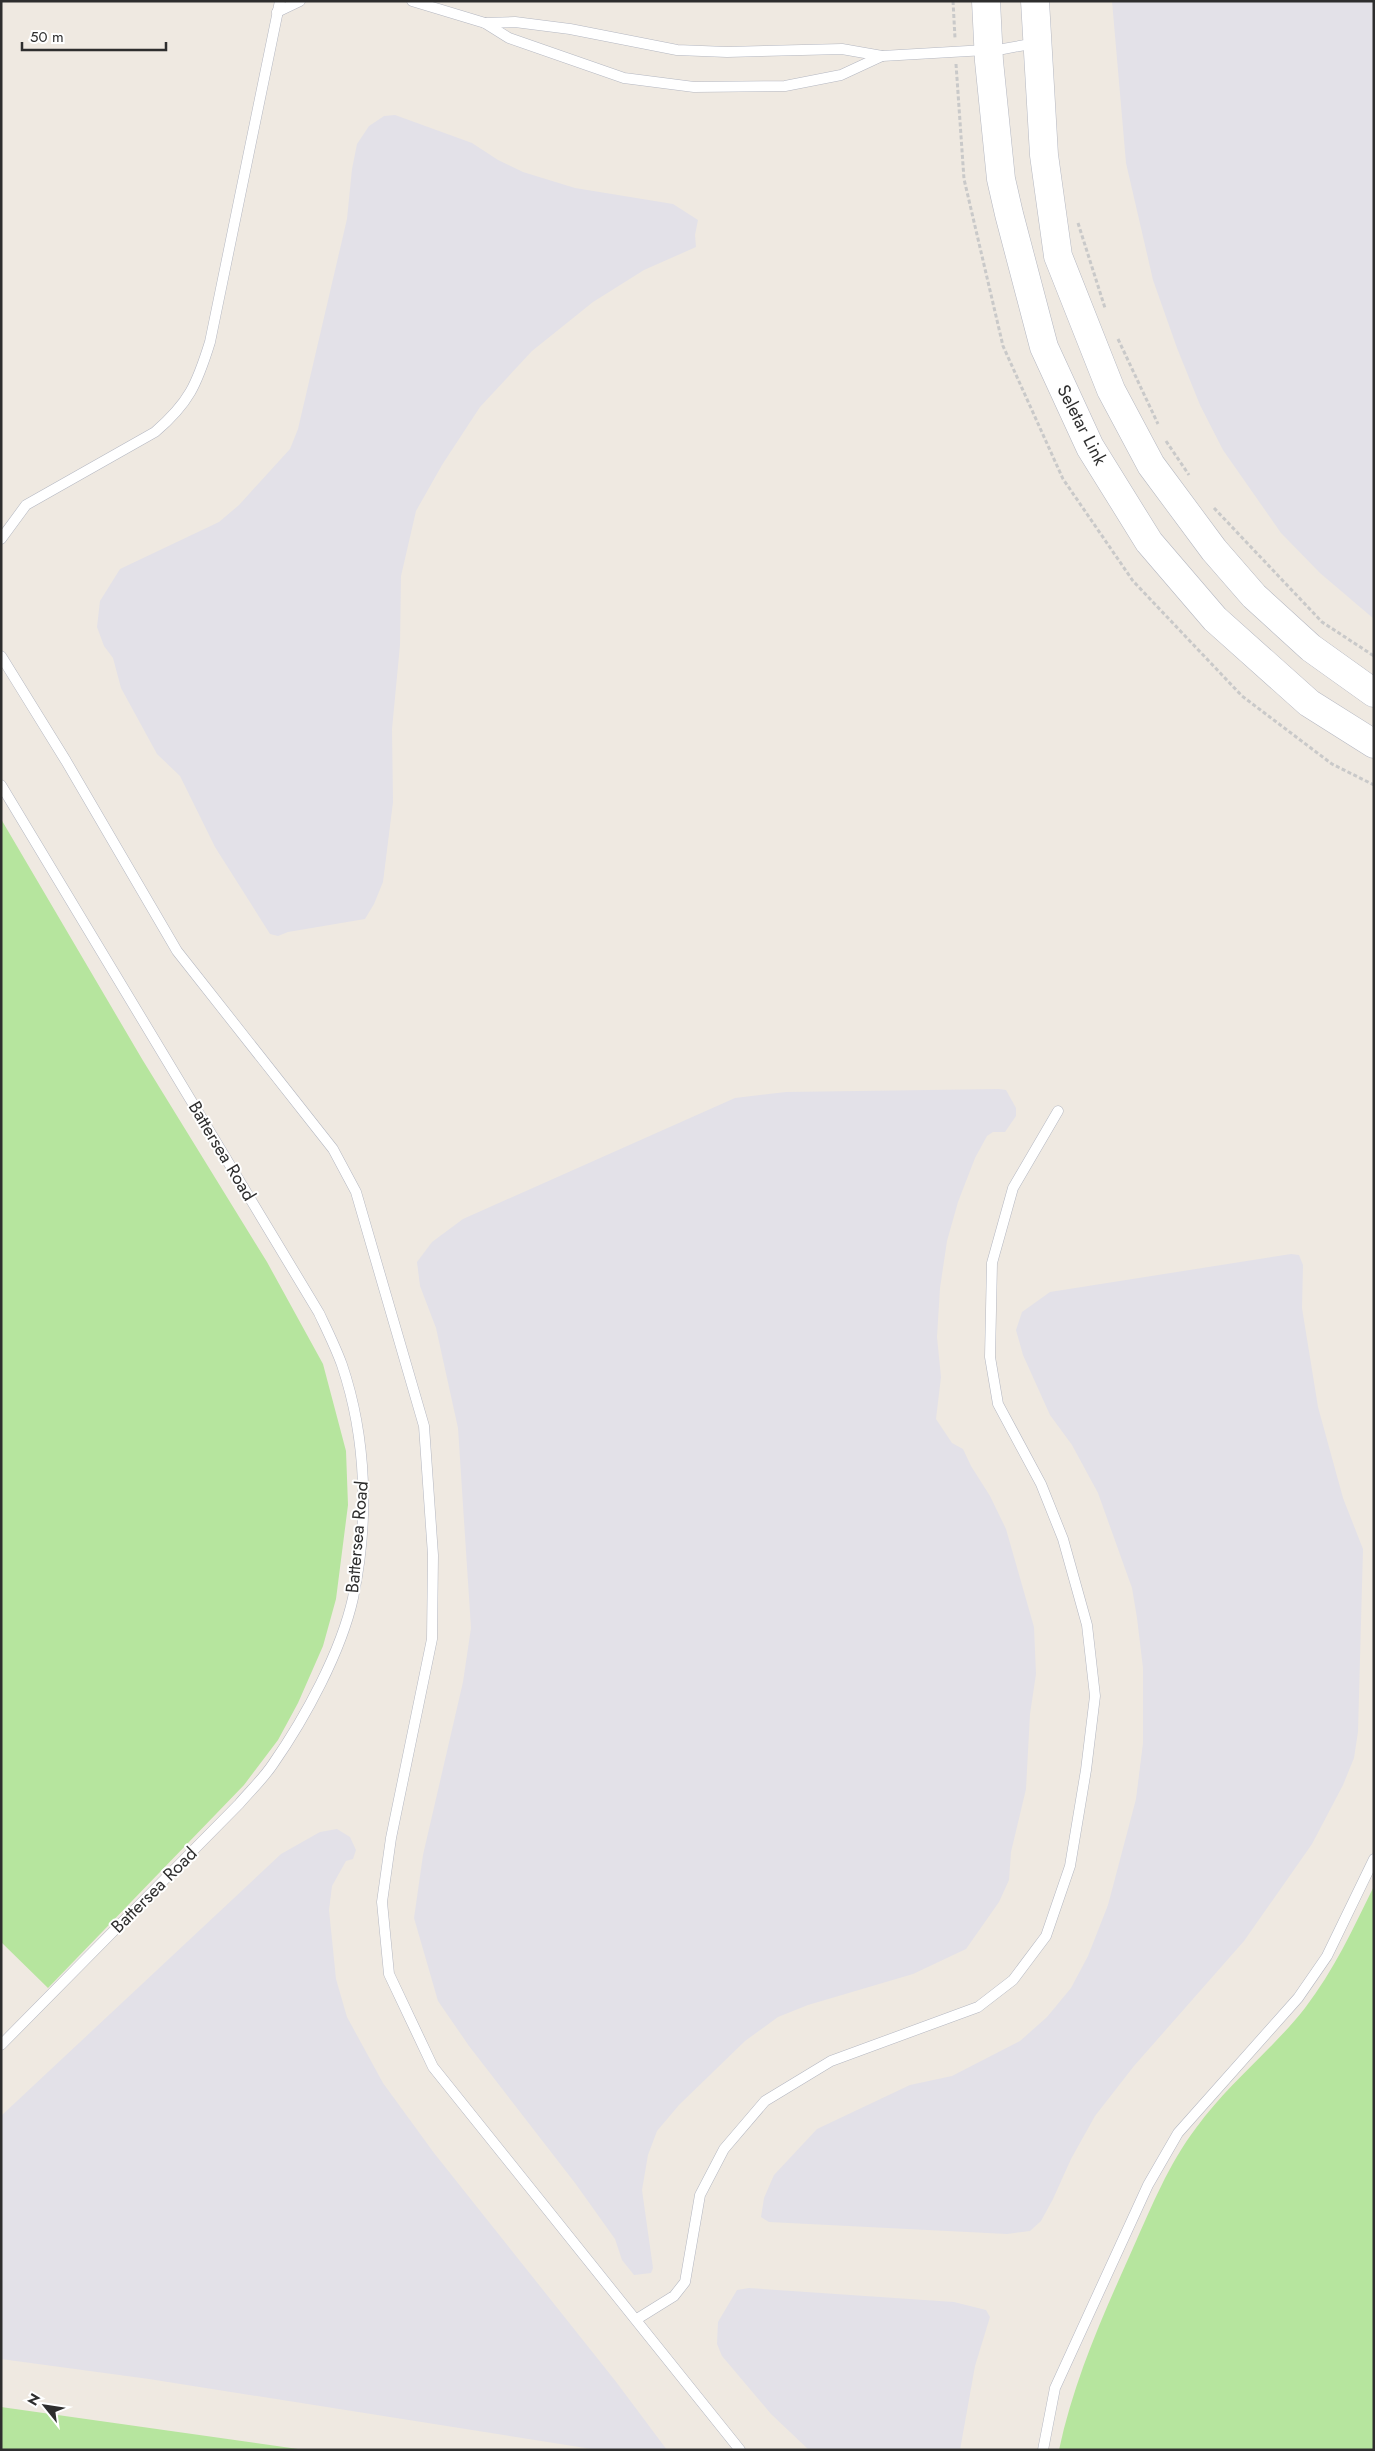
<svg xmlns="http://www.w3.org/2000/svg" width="1375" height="2451" font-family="Jost,sans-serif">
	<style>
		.industrial { fill: #e3e1e8 }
		.green { fill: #b6e59e }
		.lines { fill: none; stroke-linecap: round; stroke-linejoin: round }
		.service-casing { stroke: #b4b7c1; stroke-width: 11 }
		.secondary-casing { stroke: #b4b7c1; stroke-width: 29 }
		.path { stroke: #c9c9c9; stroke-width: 3; stroke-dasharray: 4 2.5; stroke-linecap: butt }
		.service { stroke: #fff; stroke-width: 10 }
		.secondary { stroke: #fff; stroke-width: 28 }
		.labels { text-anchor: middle; stroke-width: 4; stroke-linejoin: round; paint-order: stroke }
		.street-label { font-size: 18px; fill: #2e2e2e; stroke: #fff }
	</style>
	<rect width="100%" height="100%" fill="#efe9e1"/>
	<g class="industrial">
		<path d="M1112,1H1374V619L1320,573L1281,533L1223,450L1200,405L1177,348L1153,280L1126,163Z"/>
		<path d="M395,115L472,143L498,160L523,172L575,188L673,204L698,220L695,235L696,247L644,270L593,302L532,351L480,407L442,465L416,511L401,576L400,645L392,729L393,802L383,882L374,904L365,919L288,932L278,936L270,934L215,847L180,776L157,754L121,688L113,658L104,646L97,627L100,601L120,569L219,522L239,505L290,449L298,429L347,219L352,169L357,144L369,126L384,116Z"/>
		<path d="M999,1089L1006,1090L1016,1108V1116L1005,1132H993L987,1136L975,1158L958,1202L947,1241L940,1288L937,1337L941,1377L936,1419L952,1443L963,1449L971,1466L990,1496L1006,1529L1034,1627L1036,1674L1030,1714L1026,1789L1011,1852L1009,1880L999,1902L966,1949L913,1974L808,2005L778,2017L745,2041L679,2105L657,2131L648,2155L642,2190L653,2268L651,2273L634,2275L622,2260L615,2239L575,2183L469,2046L438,2001L414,1918L423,1855L463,1682L471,1628L458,1428L436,1328L420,1286L417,1262L432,1242L463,1219L735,1098L786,1092Z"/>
		<path d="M1291,1254L1299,1255L1303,1265L1302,1308L1318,1407L1343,1498L1363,1549L1358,1732L1354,1758L1343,1785L1312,1844L1244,1941L1134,2066L1095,2116L1071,2159L1053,2199L1041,2221L1030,2231L1007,2234L769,2222L761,2217L764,2198L774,2175L817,2129L910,2085L952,2076L1020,2041L1047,2017L1071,1988L1088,1956L1108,1905L1136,1799L1143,1743V1668L1137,1618L1132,1588L1098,1493L1072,1445L1050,1415L1023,1355L1016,1330L1022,1312L1050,1292Z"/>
		<path d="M337,1829L350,1837L356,1850L353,1859L346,1861L332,1886L329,1910L336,1979L347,2017L383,2083L434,2153L617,2383L667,2450H598L149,2379L1,2359V2116L281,1854L320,1832Z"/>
		<path d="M749,2288L954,2302L986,2310L990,2317L975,2366L960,2450H809L771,2414L722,2356L717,2344L718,2322L737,2290Z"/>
	</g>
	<g class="green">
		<path d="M1,819L142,1059L267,1262L323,1364L346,1451L348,1505L336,1599L323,1646L298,1703L278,1740L244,1785L48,1988L1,1942Z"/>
		<path d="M1374,1886V2450H1059C1074,2379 1104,2313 1133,2248C1152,2206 1168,2165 1196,2128C1228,2084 1272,2050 1305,2008C1334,1970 1353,1929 1374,1886Z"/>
		<path d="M1,2407L305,2450H1Z"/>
	</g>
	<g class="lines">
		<defs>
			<g id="service">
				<path d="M412,1L485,23L509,38L624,78L694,87L785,86L841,75L882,56"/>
				<path d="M277,12L300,1"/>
				<path d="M485,23L515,22L570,29L677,50L727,52L842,49L882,56L1003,49L1025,45L1036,40"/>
				<path d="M1,539L26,505L155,432C189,403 197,384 210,342L280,1"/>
				<path d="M1,656L66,761L177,951L333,1149L356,1192L424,1426L433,1555L432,1639L391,1838L382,1902L389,1974L433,2067L740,2450"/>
				<path d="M1,785L319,1313C327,1330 336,1348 342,1365C367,1439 369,1522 353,1598C341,1652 305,1718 273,1764C263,1779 250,1791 239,1804L1,2045"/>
				<path d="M637,2319L674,2296L685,2282L700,2195L724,2149L765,2101L831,2061L978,2007L1013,1980L1046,1936L1070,1866L1086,1770L1095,1696L1087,1625L1063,1539L1041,1484L998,1404L990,1357L992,1263L1013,1188L1058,1111"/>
				<path d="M1043,2450L1055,2388L1148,2185L1178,2133L1298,1998L1327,1956L1374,1859"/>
			</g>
			<g id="secondary">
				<path d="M986,1L989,61L1001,179L1009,214L1044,347L1090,447L1149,542L1215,619L1309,703L1374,744"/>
				<path d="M1035,1L1044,155L1058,256L1111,390L1151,465L1214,550L1254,596L1311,648L1374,693"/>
			</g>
		</defs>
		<use href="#service" class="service-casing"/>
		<use href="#secondary" class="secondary-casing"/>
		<g class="path">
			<path d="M953,1L955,38"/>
			<path d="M956,64L964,179L1003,346L1063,479L1133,581L1242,696L1332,764L1374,785"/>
			<path d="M1078,223L1105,308"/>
			<path d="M1118,339L1158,424"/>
			<path d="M1166,441L1189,475"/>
			<path d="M1214,508L1322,622L1374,656"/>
		</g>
		<use href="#service" class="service"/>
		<use href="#secondary" class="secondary"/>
	</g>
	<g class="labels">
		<g class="street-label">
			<text transform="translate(1082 425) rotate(63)" y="6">Seletar Link</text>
			<text transform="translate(222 1151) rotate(59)" y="6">Battersea Road</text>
			<text transform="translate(357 1537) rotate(-85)" y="6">Battersea Road</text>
			<text transform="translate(154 1890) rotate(-45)" y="6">Battersea Road</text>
		</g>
	</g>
	<rect width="1375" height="2451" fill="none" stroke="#2e2e2e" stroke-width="5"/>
	<g transform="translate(45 2406) rotate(300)" stroke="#ffffff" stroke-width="4" paint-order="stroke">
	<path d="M0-4L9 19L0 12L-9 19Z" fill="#2e2e2e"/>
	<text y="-8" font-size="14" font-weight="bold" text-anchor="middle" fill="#2e2e2e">N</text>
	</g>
	<path d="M22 42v8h144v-8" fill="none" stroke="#2e2e2e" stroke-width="2.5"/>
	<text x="30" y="42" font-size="15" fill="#2e2e2e" stroke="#ffffff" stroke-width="4" paint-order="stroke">50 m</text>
</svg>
